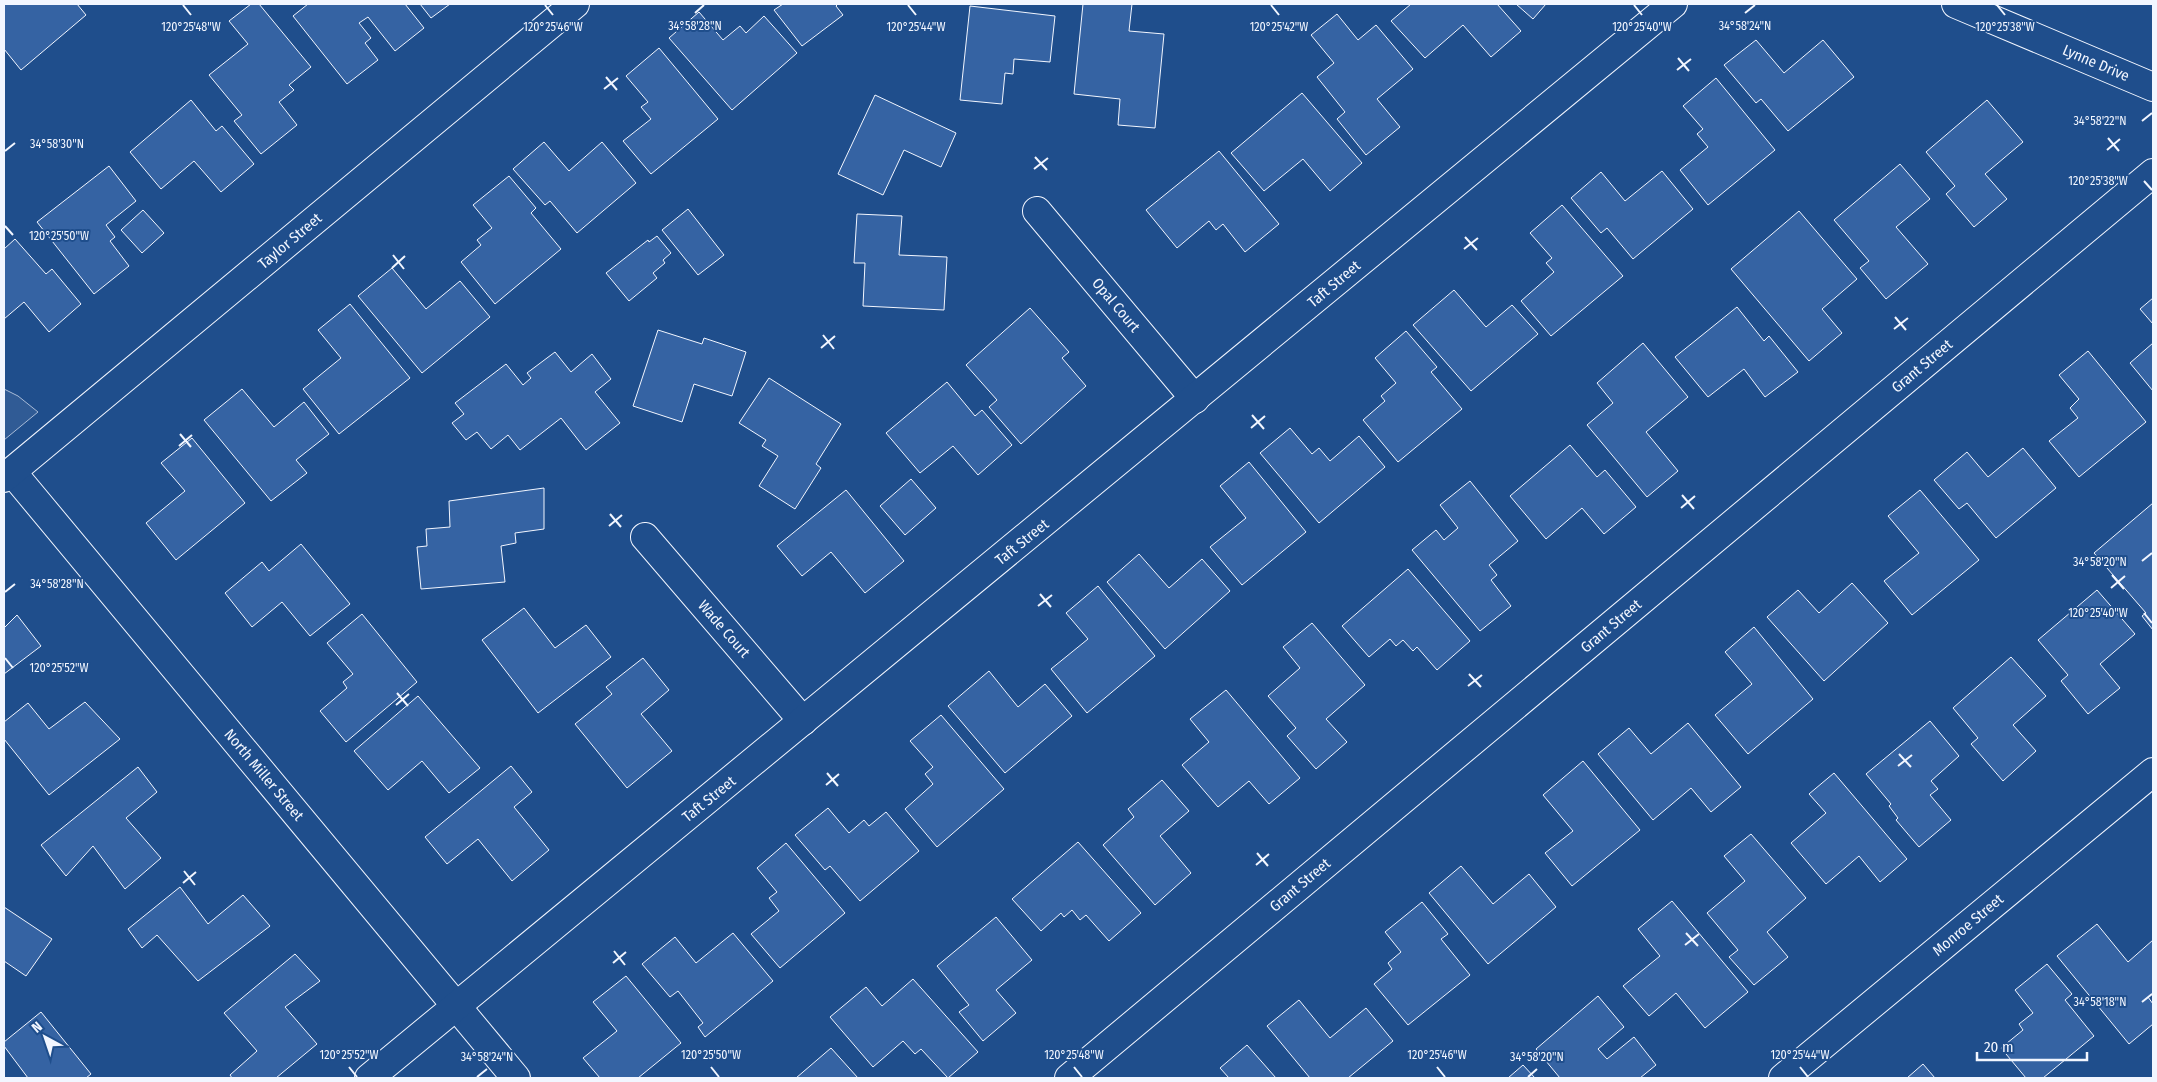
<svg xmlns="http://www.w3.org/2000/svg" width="2157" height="1082" font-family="'Fira Sans Condensed',sans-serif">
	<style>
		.green { fill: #305b95; stroke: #a8bbd7 }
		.building { fill: #3563a3; stroke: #f2f6ff }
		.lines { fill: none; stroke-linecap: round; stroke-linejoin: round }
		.minor-casing { stroke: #f2f6ff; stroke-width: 30 }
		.minor { stroke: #1f4e8c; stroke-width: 28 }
		.ticks { fill: none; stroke: #f2f6ff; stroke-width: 2 }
		.labels { text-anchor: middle; stroke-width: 4; stroke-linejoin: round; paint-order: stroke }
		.street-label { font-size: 15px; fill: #f2f6ff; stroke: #1f4e8c }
		.ticks-label { font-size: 12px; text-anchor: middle; fill: #f2f6ff; stroke: #1f4e8c; stroke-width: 4; stroke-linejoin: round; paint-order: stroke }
	</style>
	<rect width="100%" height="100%" fill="#1f4e8c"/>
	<path class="green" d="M4,389L18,396L38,412L4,440Z"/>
	<g class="building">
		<path d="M4,4H77L86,15L21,70L4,49Z"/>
		<path d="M251,4H259L311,67L289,85L294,90L279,102L297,125L261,154L234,121L242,115L209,75L248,44L229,21Z"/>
		<path d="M308,4H405L424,28L395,51L368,17L359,23L371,38L365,43L378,60L347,84L293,16Z"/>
		<path d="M420,4H450L431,18Z"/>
		<path d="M783,4H838L836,6L843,15L802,46L774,10Z"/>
		<path d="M1083,4H1132L1129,31L1164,34L1155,128L1118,125L1120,99L1074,94Z"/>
		<path d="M1411,4H1497L1521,31L1491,57L1463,25L1425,58L1391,21Z"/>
		<path d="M1516,4H1546L1533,19Z"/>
		<path d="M970,6L1055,16L1050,62L1014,59L1013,74L1005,73L1002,104L960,100Z"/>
		<path d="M699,12L723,40L740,26L746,33L764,16L797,53L732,110L669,38Z"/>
		<path d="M1337,14L1358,40L1376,25L1413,69L1377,99L1400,127L1366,155L1337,119L1345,112L1317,77L1334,63L1311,35Z"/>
		<path d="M1756,40L1784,73L1823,40L1854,77L1788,131L1761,99L1756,103L1724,65Z"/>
		<path d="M659,48L718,119L651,174L623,141L651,119L641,107L648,102L626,76Z"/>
		<path d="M1716,78L1775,150L1708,205L1680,170L1708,147L1697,134L1703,129L1683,106Z"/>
		<path d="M1302,93L1362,163L1330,191L1303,159L1264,191L1231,153Z"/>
		<path d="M875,95L956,133L941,167L904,150L883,195L838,174Z"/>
		<path d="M191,100L216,131L222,126L254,164L221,192L194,161L161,189L130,152Z"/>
		<path d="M1987,100L2023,142L1985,174L2007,199L1974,227L1946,194L1955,186L1926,152Z"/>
		<path d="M544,142L569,171L602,142L636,183L577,233L550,201L545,205L513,169Z"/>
		<path d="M1219,151L1279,224L1245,252L1223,224L1216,230L1209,221L1177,248L1146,210Z"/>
		<path d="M1900,164L1930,199L1896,227L1928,264L1886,299L1860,268L1869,261L1834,220Z"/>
		<path d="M109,166L136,201L106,225L115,237L110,241L129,266L94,294L37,222Z"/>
		<path d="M1662,171L1693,209L1633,259L1607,228L1601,233L1571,198L1601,172L1625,201Z"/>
		<path d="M509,176L536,208L531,213L561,249L495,304L461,262L481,245L477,240L492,228L473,205Z"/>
		<path d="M1562,205L1623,276L1551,336L1521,301L1554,272L1546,263L1552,258L1530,233Z"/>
		<path d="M688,209L724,255L698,275L662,230Z"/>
		<path d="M143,210L164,233L142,253L121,230Z"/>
		<path d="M1799,211L1857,279L1822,309L1842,333L1809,361L1731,269Z"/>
		<path d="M857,214L902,216L899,255L947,257L944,310L863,306L865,263H854Z"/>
		<path d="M657,236L671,253L663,260L665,263L653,273L657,278L629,301L606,273L648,240L649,242Z"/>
		<path d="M15,239L46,274L52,269L81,304L49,332L24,302L4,319V249Z"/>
		<path d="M392,268L426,309L460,281L490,317L422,373L358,296Z"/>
		<path d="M1454,290L1486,327L1512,305L1538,334L1471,391L1413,325Z"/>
		<path d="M2153,298V324L2140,309Z"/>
		<path d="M350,304L410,378L339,434L303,389L341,358L318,330Z"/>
		<path d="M1737,307L1764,341L1769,336L1798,372L1765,397L1744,369L1708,397L1675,357Z"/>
		<path d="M1030,308L1069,352L1062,358L1086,386L1021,444L989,407L997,400L966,365Z"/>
		<path d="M658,330L702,344L704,338L746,352L732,396L694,384L682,422L633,406Z"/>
		<path d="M1406,331L1437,367L1431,372L1462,409L1398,462L1363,420L1385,401L1381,396L1396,383L1375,358Z"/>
		<path d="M1643,343L1688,397L1646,432L1678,471L1647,497L1587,425L1613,403L1597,383Z"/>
		<path d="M2153,343V391L2130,363Z"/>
		<path d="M2088,351L2146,422L2079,477L2049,441L2078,418L2070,408L2079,399L2059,375Z"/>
		<path d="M555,352L571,372L592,354L611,379L595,392L620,423L586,450L561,418L520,450L508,435L491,449L477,432L466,440L452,423L464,414L455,403L506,364L523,385L531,378L527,373Z"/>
		<path d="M769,378L841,424L816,464L821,468L795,509L759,486L778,456L762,446L766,440L739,423Z"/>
		<path d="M947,382L975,416L982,410L1012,445L978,475L953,446L920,473L886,433Z"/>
		<path d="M242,389L274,427L304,402L329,434L296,460L307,473L271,501L204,420Z"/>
		<path d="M1290,428L1312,454L1319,448L1330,461L1359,436L1385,467L1319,523L1260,453Z"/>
		<path d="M192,438L245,503L176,560L146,523L185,491L161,463Z"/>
		<path d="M1570,445L1597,477L1605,470L1636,507L1604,534L1582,508L1546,539L1510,496Z"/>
		<path d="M2023,448L2056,488L1996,538L1967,503L1959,509L1934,480L1967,452L1988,477Z"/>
		<path d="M1249,462L1306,532L1242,585L1210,547L1246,518L1220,486Z"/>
		<path d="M911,479L936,508L905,535L880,506Z"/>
		<path d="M1470,481L1518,541L1489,565L1497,575L1491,580L1511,606L1480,631L1412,550L1436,530L1444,540L1458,528L1440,505Z"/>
		<path d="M544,488V529L515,533L516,543L501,546L505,582L421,589L417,547L427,546L426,529L450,527L449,501Z"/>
		<path d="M846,490L904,561L865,593L831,552L802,576L777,546Z"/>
		<path d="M1920,490L1979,560L1912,615L1884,581L1919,553L1888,516Z"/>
		<path d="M2153,503V630L2142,616L2146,613L2094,553Z"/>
		<path d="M301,544L350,604L310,636L282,602L252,627L225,593L262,562L269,571Z"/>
		<path d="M1139,554L1169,588L1202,559L1230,591L1165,649L1107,582Z"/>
		<path d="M1408,569L1470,641L1437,670L1417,647L1413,651L1403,640L1396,646L1390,639L1369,657L1342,626Z"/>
		<path d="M1852,583L1888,623L1824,681L1767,617L1798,590L1819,613Z"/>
		<path d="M1098,586L1155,656L1087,713L1051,669L1088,639L1066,613Z"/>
		<path d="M2097,590L2135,634L2100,664L2120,688L2088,714L2061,681L2068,675L2038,640Z"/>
		<path d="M524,608L555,648L586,625L611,657L538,713L482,640Z"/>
		<path d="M362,614L417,682L346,742L320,711L347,688L343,682L353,674L327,643Z"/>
		<path d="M17,615L41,646L4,674V628Z"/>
		<path d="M1312,623L1365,685L1326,719L1347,742L1316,769L1287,736L1296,728L1268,696L1300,668L1283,647Z"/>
		<path d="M1754,627L1813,699L1748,754L1715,715L1752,684L1725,652Z"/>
		<path d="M2011,657L2046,696L2013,725L2036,751L2003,781L1971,744L1978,738L1953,708Z"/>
		<path d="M643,658L669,690L641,714L672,751L627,788L575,724L612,694L606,687Z"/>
		<path d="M989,671L1018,707L1045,684L1072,716L1005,773L948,706Z"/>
		<path d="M1226,690L1300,778L1269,804L1249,781L1218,807L1182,765L1209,742L1190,719Z"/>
		<path d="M418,696L480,768L449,793L422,761L388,790L354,751Z"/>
		<path d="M85,702L120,739L49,795L4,739V722L28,703L49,729Z"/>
		<path d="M941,715L1004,789L937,847L905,809L933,784L925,774L933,767L910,741Z"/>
		<path d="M1930,721L1959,756L1931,781L1938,789L1930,795L1951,820L1919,847L1896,820L1898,818L1889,806L1891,804L1866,774Z"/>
		<path d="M1688,723L1741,787L1711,812L1691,788L1653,820L1598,754L1629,728L1651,754Z"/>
		<path d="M1583,761L1640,830L1572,886L1545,853L1573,831L1543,795Z"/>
		<path d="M511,766L532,792L514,807L549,850L512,881L478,839L447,864L425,837Z"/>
		<path d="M138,767L157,792L126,818L161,858L125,889L93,846L66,876L41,845Z"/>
		<path d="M1834,773L1907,859L1880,882L1859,856L1826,884L1791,843L1826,813L1809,794Z"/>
		<path d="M1162,780L1189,811L1160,836L1191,873L1155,905L1103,845L1134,817L1128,809Z"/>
		<path d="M828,808L849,833L864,820L869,826L886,812L919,851L860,901L830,866L825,870L795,835Z"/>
		<path d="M1751,834L1806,898L1767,932L1788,957L1754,985L1729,957L1738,950L1707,913L1745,881L1724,856Z"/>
		<path d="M1078,842L1141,913L1109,941L1086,915L1080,920L1072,910L1064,917L1061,913L1041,931L1012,899Z"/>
		<path d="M786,843L845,913L780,968L751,934L779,911L769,898L777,892L757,868Z"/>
		<path d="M1461,866L1493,904L1529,874L1556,907L1488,964L1429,893Z"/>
		<path d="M180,887L208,924L243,895L270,926L198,981L157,935L142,948L128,929Z"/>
		<path d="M1672,901L1748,992L1705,1028L1676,993L1649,1016L1623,986L1660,956L1638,929Z"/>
		<path d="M1422,902L1448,934L1441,939L1470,975L1408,1025L1374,984L1392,969L1388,963L1401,952L1385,932Z"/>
		<path d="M4,907L52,939L26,976L4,961Z"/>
		<path d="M996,917L1032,960L996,990L1016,1013L983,1041L959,1012L969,1005L937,966Z"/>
		<path d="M2097,924L2128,962L2153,940V993L2148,997L2153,1004V1024L2129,1044L2057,956Z"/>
		<path d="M733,933L773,981L705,1037L698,1027L703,1023L678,991L670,997L642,964L675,937L696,963Z"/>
		<path d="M295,954L320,981L285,1007L317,1044L276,1078H232L230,1075L257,1051L224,1013Z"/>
		<path d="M2047,964L2072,994L2065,1000L2094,1036L2043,1078H2026L2001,1048L2023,1030L2019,1024L2033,1013L2015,990Z"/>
		<path d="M626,976L681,1043L638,1078H600L583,1058L617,1031L593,1002Z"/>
		<path d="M913,979L978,1052L948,1078L921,1049L915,1054L903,1041L873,1067L830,1017L866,987L882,1006Z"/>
		<path d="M1598,996L1624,1027L1598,1049L1607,1059L1634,1037L1656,1065L1640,1078H1560L1536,1049Z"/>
		<path d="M1299,1000L1330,1038L1366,1008L1393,1041L1348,1078H1310L1267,1026Z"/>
		<path d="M41,1012L91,1074L86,1078H28L4,1046V1042Z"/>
		<path d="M1247,1045L1276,1078H1229L1220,1068Z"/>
		<path d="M831,1048L858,1078H796Z"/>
		<path d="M1923,1064L1935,1078H1907Z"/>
		<path d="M1523,1065L1535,1078H1508Z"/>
	</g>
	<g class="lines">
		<defs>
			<g id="minor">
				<path d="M1956,4L2153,87"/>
				<path d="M1037,211L1195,399"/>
				<path d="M12,472L516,1078"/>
				<path d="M4,478L575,4"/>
				<path d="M645,537L803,721"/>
				<path d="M369,1078L1673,4"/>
				<path d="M1069,1078L2153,173"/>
				<path d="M1783,1078L2153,772"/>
			</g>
		</defs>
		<use href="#minor" class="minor-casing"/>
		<use href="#minor" class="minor"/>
	</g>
	<path class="ticks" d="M183,5L191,15M545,5L553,15M908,5L916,15M1271,5L1279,15M1634,5L1642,15M1997,5L2005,15M695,13L704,5M1745,13L1755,5M1678,58L1689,71M1677,70L1691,59M606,77L617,90M604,89L618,78M2142,121L2152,113M2108,138L2119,151M2107,150L2120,139M5,151L15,143M1035,157L1047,170M1034,169L1048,158M2144,181L2152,190M5,226L13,235M1465,237L1477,250M1464,249L1478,238M393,255L404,269M392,268L405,256M1895,317L1906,330M1894,329L1908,318M823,335L834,349M821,348L835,336M1252,415L1264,429M1251,428L1265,416M180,434L191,447M179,446L192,435M1682,495L1694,509M1681,508L1695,496M610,514L621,527M609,526L622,515M2142,561L2152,553M2112,575L2124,589M2111,588L2125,576M5,592L15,584M1040,594L1051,607M1038,606L1052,595M2144,613L2152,623M5,658L13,668M1469,674L1481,687M1468,686L1482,675M397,693L408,706M396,705L409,694M1899,754L1911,767M1898,766L1912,755M827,773L838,786M826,785L839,774M1257,853L1268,866M1256,865L1269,854M184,871L195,885M183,883L196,872M1686,933L1698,946M1685,945L1699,934M614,951L625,965M613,963L626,952M2142,1002L2152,994M349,1067L357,1077M711,1067L719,1077M1074,1067L1082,1077M1437,1067L1445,1077M1800,1067L1808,1077M477,1077L487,1069M1528,1077L1537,1069"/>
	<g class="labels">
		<g class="street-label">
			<text transform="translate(2096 63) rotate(23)" y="5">Lynne Drive</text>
			<text transform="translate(290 241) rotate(-40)" y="5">Taylor Street</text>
			<text transform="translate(1334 284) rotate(-40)" y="5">Taft Street</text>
			<text transform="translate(1116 305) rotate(50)" y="5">Opal Court</text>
			<text transform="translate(1922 366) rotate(-40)" y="5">Grant Street</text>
			<text transform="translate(1022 542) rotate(-39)" y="5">Taft Street</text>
			<text transform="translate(1611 626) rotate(-40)" y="5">Grant Street</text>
			<text transform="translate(724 629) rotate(49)" y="5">Wade Court</text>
			<text transform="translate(264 775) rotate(50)" y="5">North Miller Street</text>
			<text transform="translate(709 799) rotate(-39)" y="5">Taft Street</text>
			<text transform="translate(1300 885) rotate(-40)" y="5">Grant Street</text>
			<text transform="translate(1968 925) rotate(-40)" y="5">Monroe Street</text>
		</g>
	</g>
	<g class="ticks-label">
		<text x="695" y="30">34°58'28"N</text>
		<text x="1745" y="30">34°58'24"N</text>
		<text x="191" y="31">120°25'48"W</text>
		<text x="553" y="31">120°25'46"W</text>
		<text x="916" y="31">120°25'44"W</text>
		<text x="1279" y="31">120°25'42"W</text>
		<text x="1642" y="31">120°25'40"W</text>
		<text x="2005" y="31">120°25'38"W</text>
		<text x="2100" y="125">34°58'22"N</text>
		<text x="57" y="148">34°58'30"N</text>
		<text x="2098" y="185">120°25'38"W</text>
		<text x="59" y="240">120°25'50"W</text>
		<text x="2100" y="566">34°58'20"N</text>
		<text x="57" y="588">34°58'28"N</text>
		<text x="2098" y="617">120°25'40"W</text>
		<text x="59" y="672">120°25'52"W</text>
		<text x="2100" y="1006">34°58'18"N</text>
		<text x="349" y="1059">120°25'52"W</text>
		<text x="711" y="1059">120°25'50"W</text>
		<text x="1074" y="1059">120°25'48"W</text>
		<text x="1437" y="1059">120°25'46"W</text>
		<text x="1800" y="1059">120°25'44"W</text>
		<text x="487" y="1061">34°58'24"N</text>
		<text x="1537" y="1061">34°58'20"N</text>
	</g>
	<rect width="2157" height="1082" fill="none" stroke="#f2f6ff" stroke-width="10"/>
	<g transform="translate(45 1037) rotate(320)" stroke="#1f4e8c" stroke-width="4" paint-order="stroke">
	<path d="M0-4L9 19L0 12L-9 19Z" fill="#f2f6ff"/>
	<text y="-8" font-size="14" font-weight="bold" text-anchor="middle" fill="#f2f6ff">N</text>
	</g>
	<path d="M1977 1052v8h110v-8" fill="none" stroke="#f2f6ff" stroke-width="2.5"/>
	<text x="1984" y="1052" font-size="15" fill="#f2f6ff" stroke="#1f4e8c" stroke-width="4" paint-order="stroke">20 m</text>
</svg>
